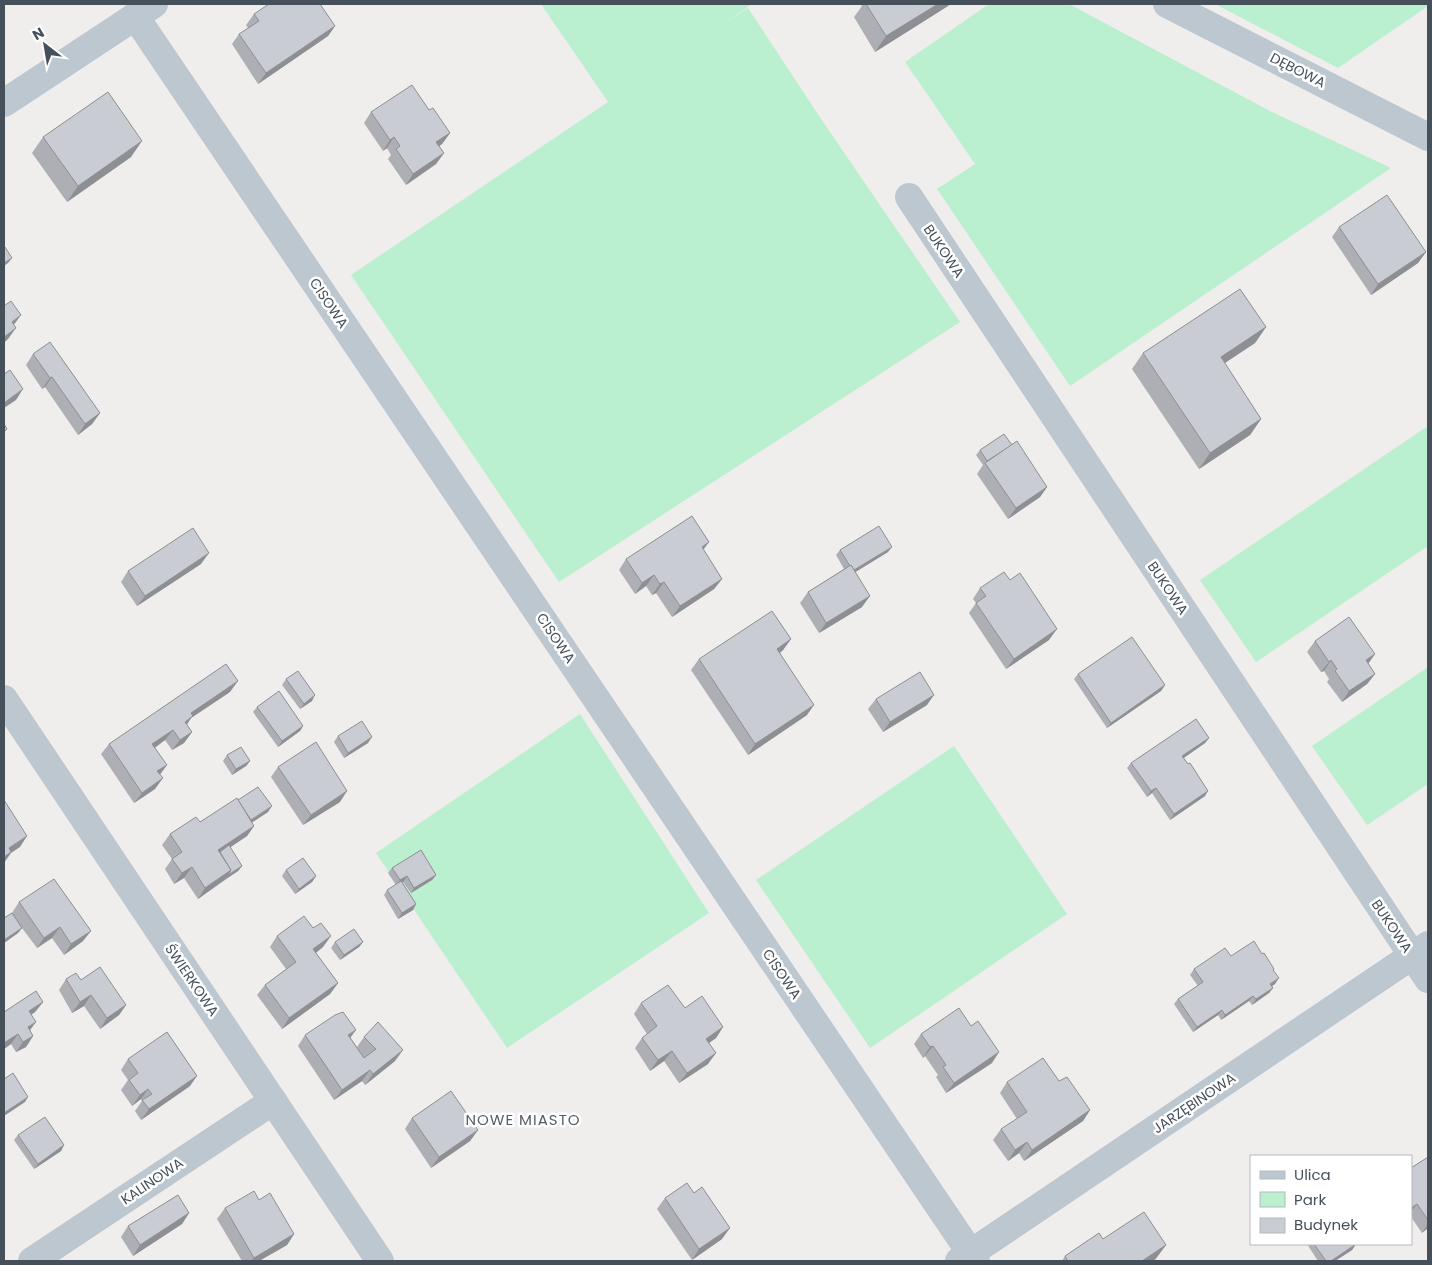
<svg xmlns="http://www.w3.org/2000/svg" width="1432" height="1265" font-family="Poppins,sans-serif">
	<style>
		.green { fill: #baefcf }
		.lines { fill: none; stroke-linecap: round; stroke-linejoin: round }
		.minor { stroke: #bdc7d0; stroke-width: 28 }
		.tertiary { stroke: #bdc7d0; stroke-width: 28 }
		.wall { fill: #adafb5 }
		.shaded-wall { fill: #8d8f93 }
		.building { fill: #c9ccd2; stroke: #8d8f93 }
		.labels { text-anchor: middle; stroke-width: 5; stroke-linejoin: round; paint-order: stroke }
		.street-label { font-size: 14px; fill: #45505a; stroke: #fff }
		.neighbourhood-label { font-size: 15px; letter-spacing: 1px; fill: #595d62; stroke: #fff }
	</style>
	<rect width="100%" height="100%" fill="#f0eded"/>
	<g class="green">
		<path d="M541,4H752L723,24L748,8L821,119L960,322L559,582L351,275L608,102Z"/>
		<path d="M989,4H1069L1270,111L1391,168L1070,386L937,189L975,164L905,62Z"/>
		<path d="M1215,4H1428V6L1338,68Z"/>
		<path d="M1428,426V546L1256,662L1200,580Z"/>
		<path d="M1428,667V784L1367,825L1312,746Z"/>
		<path d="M580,714L709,913L507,1048L376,853Z"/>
		<path d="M954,746L1067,914L870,1048L756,880Z"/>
	</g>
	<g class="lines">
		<g class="minor">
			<path d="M1167,4L1428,137"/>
			<path d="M135,16L976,1261"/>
			<path d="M4,103L154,4"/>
			<path d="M909,197L1428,979"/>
			<path d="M32,1261L273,1101"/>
			<path d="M959,1261L1428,945"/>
		</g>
		<path class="tertiary" d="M4,699L380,1261"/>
	</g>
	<g class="wall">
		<path d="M860,4H950L948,6L875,52L854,17L862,6Z"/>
		<path d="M254,14L335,26L328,36L258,84L232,44L239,34L248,28L246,25Z"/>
		<path d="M429,110L450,133L442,144L439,146L444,153L436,164L406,185L388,159L391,155L387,148L383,151L364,123L371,112Z"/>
		<path d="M43,137L131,157L67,202L32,153Z"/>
		<path d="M1339,227L1426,252L1418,263L1371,295L1332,237Z"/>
		<path d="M1266,327L1255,343L1224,363L1261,419L1250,435L1199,469L1132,369L1143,353Z"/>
		<path d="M33,354L100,413L92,424L78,435L45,387L42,389L26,365Z"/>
		<path d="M1012,445L1047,487L1040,497L1008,519L977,474L983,465L976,455L980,450Z"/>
		<path d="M703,550L722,579L714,589L672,617L656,593L652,595L646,586L635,594L619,570L626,559Z"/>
		<path d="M840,550L888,552L855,572L862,607L819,633L800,603L808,592L844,569L836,555Z"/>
		<path d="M201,564L137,606L121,582L128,571Z"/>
		<path d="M980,588L1049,640L1006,669L969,613L976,603L973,599Z"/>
		<path d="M791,639L783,650L780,653L807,715L748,755L691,670L699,659Z"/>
		<path d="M1315,641L1375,654L1368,664L1375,674L1367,684L1342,702L1327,682L1329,679L1324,671L1321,672L1307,652Z"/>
		<path d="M1078,674L1165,685L1161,691L1107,728L1074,679Z"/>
		<path d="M286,679L312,701L300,709L282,685Z"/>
		<path d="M230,692L191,718L187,725L192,732L184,743L172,750L165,740L155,748L160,774L155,789L134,803L101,754L109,744Z"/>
		<path d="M876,699L927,705L883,732L868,709Z"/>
		<path d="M257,707L303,726L300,731L278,747L253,712Z"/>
		<path d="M338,736L368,743L344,758L334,742Z"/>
		<path d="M1209,738L1205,743L1184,758L1205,796L1170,820L1152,793L1147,797L1127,768L1131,763Z"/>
		<path d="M227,755L250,761L246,766L232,775L223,761Z"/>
		<path d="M278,767L340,802L303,825L271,777Z"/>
		<path d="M238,800L268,812L252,822L254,826L247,836L230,847L242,866L238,871L198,899L184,878L174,884L165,869L172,859L162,845L170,834L200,822Z"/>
		<path d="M392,868L436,875L432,880L411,893L403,882H402L416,904L413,910L398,919L384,895L387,890L396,885L388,873Z"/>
		<path d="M286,870L316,876L312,882L295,894L282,876Z"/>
		<path d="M19,902L83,941L64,955L52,938L37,948L19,924L22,928L18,933L4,943V918L12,913Z"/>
		<path d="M277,936L323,947L316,953L338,983L330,994L282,1029L257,995L265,985L286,969L270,947Z"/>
		<path d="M335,942H363L359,947L340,960L331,948Z"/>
		<path d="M1262,954L1274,969L1273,970L1275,984L1272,986L1273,988L1269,993L1252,1005L1249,1001L1221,1020L1218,1015L1193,1032L1174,1004L1178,999L1198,986L1190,975L1194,969L1231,956Z"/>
		<path d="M66,979L81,980L126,1005L119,1015L100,1029L84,1006L72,1013L59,990Z"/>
		<path d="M43,1002L35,1012L31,1015L30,1030L33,1036L26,1047L16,1052L11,1044L4,1049V1012Z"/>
		<path d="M641,1003L685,1008L723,1027L716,1038L709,1043L708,1064L679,1083L664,1061L650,1071L635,1048L642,1038L647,1034L634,1014Z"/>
		<path d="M921,1034L992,1063L946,1093L936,1077L938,1075L925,1056L923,1058L914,1044Z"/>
		<path d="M305,1035L350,1037L357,1047L364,1037L395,1061L365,1085L362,1081L334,1100L298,1046Z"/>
		<path d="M128,1059L190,1086L141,1120L135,1111L142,1101L141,1099L132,1106L121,1090L128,1080L121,1070Z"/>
		<path d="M1059,1081L1090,1110L1083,1121L1024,1161L1019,1153L1008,1161L993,1140L1001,1129L1017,1119L1000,1093L1007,1082Z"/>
		<path d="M412,1118L478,1130L470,1141L431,1168L405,1129Z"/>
		<path d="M18,1135L64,1145L61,1151L34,1169L14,1140Z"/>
		<path d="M1428,1157V1228L1422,1233L1411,1217V1168Z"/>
		<path d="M665,1198L722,1239L692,1260L657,1209Z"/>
		<path d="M259,1200L294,1234L287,1245L259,1261H242L217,1219L225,1208Z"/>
		<path d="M189,1213L182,1224L133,1256L121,1237L128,1226Z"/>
		<path d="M1103,1239L1166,1245L1154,1261H1062L1065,1256Z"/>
		<path d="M1307,1244H1356L1352,1250L1335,1261H1318Z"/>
	</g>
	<g class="shaded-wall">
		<path d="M938,4H950L948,6L875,52L886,36Z"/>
		<path d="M335,26L328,36L258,84L266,73Z"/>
		<path d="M450,133L442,144L429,153L436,142Z"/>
		<path d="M394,137L387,148L383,151L390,140Z"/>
		<path d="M142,141L131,157L67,202L78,186Z"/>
		<path d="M444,153L436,164L406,185L413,174Z"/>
		<path d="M1426,252L1418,263L1371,295L1378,284Z"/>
		<path d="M12,258L8,263L4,266V263Z"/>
		<path d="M21,315L13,326L12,322Z"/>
		<path d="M1266,327L1255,343L1210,373L1221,357Z"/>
		<path d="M16,328L8,339L4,343V337Z"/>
		<path d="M52,377L45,387L42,389L50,378Z"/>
		<path d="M23,389L16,400L4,408V403Z"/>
		<path d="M100,413L92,424L78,435L85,424Z"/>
		<path d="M1261,419L1250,435L1199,469L1210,453Z"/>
		<path d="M1047,487L1040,497L1008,519L1016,508Z"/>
		<path d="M709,542L701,553L702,547Z"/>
		<path d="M892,547L888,552L849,576L853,571Z"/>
		<path d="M209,553L201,564L137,606L145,596Z"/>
		<path d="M654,575L646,586L635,594L642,583Z"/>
		<path d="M722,579L714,589L672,617L680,606Z"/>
		<path d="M664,582L656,593L652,595L660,584Z"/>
		<path d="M870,596L862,607L819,633L826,623Z"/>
		<path d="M1057,629L1049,640L1006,669L1014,659Z"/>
		<path d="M791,639L783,650L770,660L777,649Z"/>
		<path d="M1375,654L1367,665L1366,660Z"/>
		<path d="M1331,660L1324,671L1321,672L1329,662Z"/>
		<path d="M1375,674L1367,684L1342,702L1349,691Z"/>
		<path d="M238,681L230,692L191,718L185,727L177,732L191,713Z"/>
		<path d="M1165,685L1161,691L1107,728L1111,723Z"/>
		<path d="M315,695L312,701L300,709L304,704Z"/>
		<path d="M934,695L927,705L883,732L890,722Z"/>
		<path d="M814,705L807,715L748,755L755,744Z"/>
		<path d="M303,726L300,731L278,747L282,741Z"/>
		<path d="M173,730L165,740L144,755L152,744Z"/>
		<path d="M192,732L184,743L172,750L180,740Z"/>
		<path d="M372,737L368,743L344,758L348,753Z"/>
		<path d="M1209,738L1205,743L1179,761L1182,756Z"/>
		<path d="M250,761L246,766L232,775L236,769Z"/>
		<path d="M167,765L159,776L157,771Z"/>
		<path d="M163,778L155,789L134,803L142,793Z"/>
		<path d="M1156,788L1152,793L1147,797L1151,791Z"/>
		<path d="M347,791L340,802L303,825L311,815Z"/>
		<path d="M1208,791L1205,796L1170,820L1174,814Z"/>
		<path d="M272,806L268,812L242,829L246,824Z"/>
		<path d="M254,826L247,836L216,857L218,850Z"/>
		<path d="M27,836L20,847L11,853L4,863V856L9,848Z"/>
		<path d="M242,866L238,871L224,880L228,875Z"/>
		<path d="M192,867L184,878L174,884L182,873Z"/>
		<path d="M231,870L224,880L198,899L205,888Z"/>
		<path d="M436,875L432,880L411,893L414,888Z"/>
		<path d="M316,876L312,882L295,894L299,889Z"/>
		<path d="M407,876L403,882L396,886L400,880Z"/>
		<path d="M416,904L413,910L398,919L402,913Z"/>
		<path d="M60,927L52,938L37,948L44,938Z"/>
		<path d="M22,928L18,933L4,943V940Z"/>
		<path d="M91,931L83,941L64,955L71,944Z"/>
		<path d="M331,936L323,947L306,960L313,949Z"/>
		<path d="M363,942L359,947L340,960L344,955Z"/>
		<path d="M1279,978L1275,984L1266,990L1270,984Z"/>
		<path d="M338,983L330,994L282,1029L289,1018Z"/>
		<path d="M1273,988L1269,993L1252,1005L1256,999Z"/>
		<path d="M91,995L84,1006L72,1013L80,1002Z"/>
		<path d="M1253,996L1249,1001L1221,1020L1225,1015Z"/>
		<path d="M43,1002L35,1012L21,1022L29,1011Z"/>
		<path d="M126,1005L119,1015L100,1029L107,1018Z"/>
		<path d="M1222,1010L1218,1015L1193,1032L1197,1027Z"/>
		<path d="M36,1022L28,1033L20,1038L28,1027Z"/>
		<path d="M723,1027L716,1038L699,1050L706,1039Z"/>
		<path d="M356,1030L348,1041V1035Z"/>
		<path d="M18,1034L11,1044L4,1049V1043Z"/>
		<path d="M33,1036L26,1047L16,1052L23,1042Z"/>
		<path d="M933,1046L925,1056L923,1058L930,1047Z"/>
		<path d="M403,1050L395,1061L365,1085L373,1074Z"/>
		<path d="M672,1051L664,1061L650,1071L658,1060Z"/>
		<path d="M999,1052L992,1063L946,1093L954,1083Z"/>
		<path d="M716,1053L708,1064L679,1083L687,1073Z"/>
		<path d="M370,1070L362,1081L334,1100L342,1090Z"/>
		<path d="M197,1076L190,1086L141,1120L149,1109Z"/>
		<path d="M148,1089L141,1099L132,1106L140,1095Z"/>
		<path d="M28,1097L25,1102L4,1116V1113Z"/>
		<path d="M1090,1110L1083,1121L1024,1161L1032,1150Z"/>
		<path d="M478,1130L470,1141L431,1168L439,1157Z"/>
		<path d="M1027,1142L1019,1153L1008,1161L1015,1150Z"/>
		<path d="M64,1145L61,1151L34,1169L38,1164Z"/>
		<path d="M1417,1204L1411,1212V1208Z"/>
		<path d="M189,1213L182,1224L133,1256L140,1245Z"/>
		<path d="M1428,1224V1228L1422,1233Z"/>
		<path d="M730,1228L722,1239L692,1260L699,1249Z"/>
		<path d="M294,1234L287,1245L259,1261H251L254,1258Z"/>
		<path d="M1356,1244L1352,1250L1335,1261H1331Z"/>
		<path d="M1166,1245L1154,1261H1142Z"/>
	</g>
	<g class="building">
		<path d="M269,4H320L335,26L266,73L239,34L259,21L254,14Z"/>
		<path d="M866,4H938L886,36Z"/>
		<path d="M412,85L429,110L433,108L450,133L436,142L444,153L413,174L396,149L400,146L394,137L390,140L371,112Z"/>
		<path d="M108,92L142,141L78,186L43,137Z"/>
		<path d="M1387,195L1426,252L1378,284L1339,227Z"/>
		<path d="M5,247L12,258L4,263V248Z"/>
		<path d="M1240,289L1266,327L1221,357L1261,419L1210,453L1143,353Z"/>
		<path d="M11,301L21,315L12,322L16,328L4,337V306Z"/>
		<path d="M50,342L100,413L85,424L52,377L50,378L33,354Z"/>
		<path d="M10,370L23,389L4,403V374Z"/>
		<path d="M4,424L7,429L4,432Z"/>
		<path d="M1004,434L1012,445L987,461L980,450Z"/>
		<path d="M1017,441L1047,487L1016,508L985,463Z"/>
		<path d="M692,516L709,542L702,547L722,579L680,606L664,582L660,584L654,575L642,583L626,559Z"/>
		<path d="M879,526L892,547L854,570L851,565L850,566L840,550Z"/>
		<path d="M193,528L209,553L145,596L128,571Z"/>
		<path d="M851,565L870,596L826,623L808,592Z"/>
		<path d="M1004,572L1010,580L1020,573L1057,629L1014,659L976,603L986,596L980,588Z"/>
		<path d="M772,611L791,639L777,649L814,705L755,744L699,659Z"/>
		<path d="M1349,617L1375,654L1366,660L1375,674L1349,691L1335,671L1337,669L1331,660L1329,662L1315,641Z"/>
		<path d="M1132,637L1165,685L1111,723L1078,674Z"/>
		<path d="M226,664L238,681L191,713L193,716L185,722L192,732L180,740L173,730L152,744L167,765L157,771L163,778L142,793L109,744Z"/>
		<path d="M298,671L315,695L304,704L286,679Z"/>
		<path d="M920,672L934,695L890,722L876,699Z"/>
		<path d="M279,691L303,726L282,741L257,707Z"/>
		<path d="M1196,719L1209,738L1182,756L1188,764L1190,763L1208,791L1174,814L1156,788L1151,791L1131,763Z"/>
		<path d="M362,721L372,737L348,753L338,736Z"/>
		<path d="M316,742L347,791L311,815L278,767Z"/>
		<path d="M241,747L250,761L236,769L227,755Z"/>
		<path d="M258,787L272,806L251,820L238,800Z"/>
		<path d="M237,798L254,826L218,850L231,870L205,888L192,867L182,873L172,859L182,852L170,834L196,817L200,822Z"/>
		<path d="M4,800L27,836L9,848L11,852L4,857Z"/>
		<path d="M229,845L242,866L228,875L231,870L220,852Z"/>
		<path d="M421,850L436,875L414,888L407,876L400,880L392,868Z"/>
		<path d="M303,858L316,876L299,889L286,870Z"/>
		<path d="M54,879L91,931L71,944L60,927L44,938L19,902Z"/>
		<path d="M401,881L416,904L402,913L387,890Z"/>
		<path d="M12,913L22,928L4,940V918Z"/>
		<path d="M304,916L313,928L321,923L331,936L313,949L338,983L289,1018L265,985L296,962L277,936Z"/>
		<path d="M354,929L363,942L344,955L335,942Z"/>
		<path d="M1254,941L1262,954L1264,953L1274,969L1273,970L1279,978L1270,984L1273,988L1256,999L1253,996L1225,1015L1222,1010L1197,1027L1178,999L1203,982L1194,969L1225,948L1231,956Z"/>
		<path d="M100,967L126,1005L107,1018L91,995L80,1002L66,979L76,973L81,980Z"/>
		<path d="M668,985L685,1008L702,996L723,1027L706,1039L716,1053L687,1073L672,1051L658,1060L642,1038L657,1026L641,1003Z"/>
		<path d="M36,991L43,1002L29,1011L36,1022L28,1027L33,1036L23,1042L18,1034L4,1043V1012Z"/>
		<path d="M959,1008L971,1026L978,1021L999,1052L954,1083L943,1067L946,1065L933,1046L930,1047L921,1034Z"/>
		<path d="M343,1012L356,1030L348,1035L364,1058L376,1049L364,1037L378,1022L403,1050L373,1074L370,1070L342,1090L305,1035L335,1015Z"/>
		<path d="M167,1032L197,1076L149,1109L142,1100L152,1094L148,1089L140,1095L129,1080L138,1073L128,1059Z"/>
		<path d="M1043,1058L1059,1081L1067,1077L1090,1110L1032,1150L1027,1142L1015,1150L1001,1129L1027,1112L1007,1082Z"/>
		<path d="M13,1073L28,1097L4,1113V1079Z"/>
		<path d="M451,1091L478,1130L439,1157L412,1118Z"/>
		<path d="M45,1117L64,1145L38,1164L18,1135Z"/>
		<path d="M1428,1157V1220L1417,1204L1411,1208V1168Z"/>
		<path d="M687,1183L694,1193L702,1187L730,1228L699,1249L665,1198Z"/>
		<path d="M254,1191L259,1200L270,1193L294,1234L254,1258L225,1208Z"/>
		<path d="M178,1195L189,1213L140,1245L128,1226Z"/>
		<path d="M1144,1212L1166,1245L1142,1261H1068L1065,1256L1099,1233L1103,1239Z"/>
		<path d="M1314,1244H1356L1331,1261H1326Z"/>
	</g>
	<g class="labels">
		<g class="street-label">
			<text transform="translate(1298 70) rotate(27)" y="5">DĘBOWA</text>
			<text transform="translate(944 251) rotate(56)" y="5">BUKOWA</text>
			<text transform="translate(329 303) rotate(56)" y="5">CISOWA</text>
			<text transform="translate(1168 588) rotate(56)" y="5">BUKOWA</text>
			<text transform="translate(556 638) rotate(56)" y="5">CISOWA</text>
			<text transform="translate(1392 926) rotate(56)" y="5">BUKOWA</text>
			<text transform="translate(782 974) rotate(56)" y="5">CISOWA</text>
			<text transform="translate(192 980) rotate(56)" y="5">ŚWIERKOWA</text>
			<text transform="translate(1194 1103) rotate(-34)" y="5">JARZĘBINOWA</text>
			<text transform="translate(152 1181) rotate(-34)" y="5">KALINOWA</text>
		</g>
		<g class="neighbourhood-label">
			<text x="523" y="1125">NOWE MIASTO</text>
		</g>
	</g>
	<rect width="1432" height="1265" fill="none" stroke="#45505a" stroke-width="10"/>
	<rect x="1250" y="1155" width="162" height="90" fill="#ffffff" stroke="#b5b9bd"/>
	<rect x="1260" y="1171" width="25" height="8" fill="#bdc7d0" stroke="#b5b9bd"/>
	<text x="1294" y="1180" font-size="15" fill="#45505a">Ulica</text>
	<rect x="1260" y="1192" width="25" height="15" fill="#baefcf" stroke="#b5b9bd"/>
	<text x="1294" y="1205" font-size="15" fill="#45505a">Park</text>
	<rect x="1260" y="1218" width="25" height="15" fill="#c9ccd2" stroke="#b5b9bd"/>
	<text x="1294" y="1230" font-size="15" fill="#45505a">Budynek</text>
	<g transform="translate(45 45) rotate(329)" stroke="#ffffff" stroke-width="4" paint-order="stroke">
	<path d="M0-4L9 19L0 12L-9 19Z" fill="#45505a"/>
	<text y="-8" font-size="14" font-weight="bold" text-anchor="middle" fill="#45505a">N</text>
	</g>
</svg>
